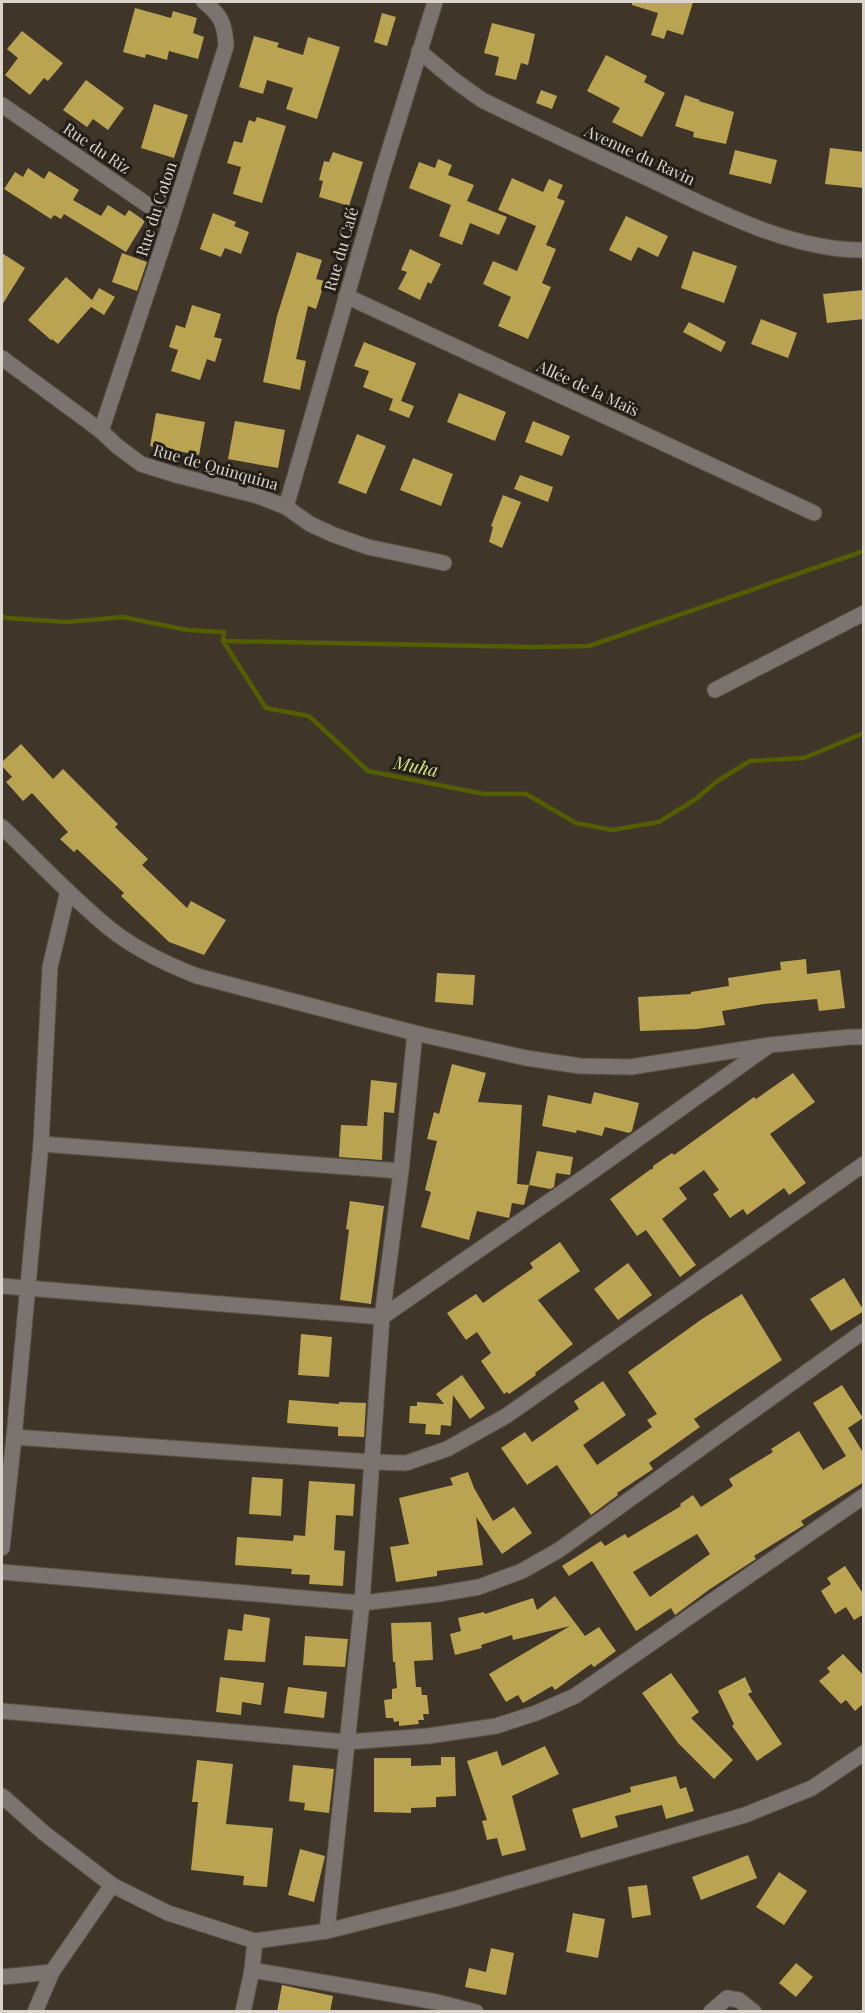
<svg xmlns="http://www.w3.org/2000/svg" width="865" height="2013" font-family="'Playfair Display',serif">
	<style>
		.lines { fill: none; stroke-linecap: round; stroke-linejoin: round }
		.stream { stroke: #525e00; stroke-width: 4.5 }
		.building { fill: #baa452; fill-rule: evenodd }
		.minor-casing { stroke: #5c5246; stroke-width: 17 }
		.minor { stroke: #7b736f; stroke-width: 15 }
		.labels { text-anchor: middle; stroke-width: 6; stroke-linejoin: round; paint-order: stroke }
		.street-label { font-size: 16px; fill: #dbd4cc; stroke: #231e18 }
		.water-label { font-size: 18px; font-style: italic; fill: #d6eb7e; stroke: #231e18 }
	</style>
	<rect width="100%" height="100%" fill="#403529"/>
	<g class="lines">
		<g class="stream">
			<path d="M2,616L7,618L67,622L123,617L187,630L224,632L223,641L266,708L309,716L368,771L484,794H526L576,823L612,830L659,822L696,799L716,782L750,761L804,758L864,733"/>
			<path d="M223,641L532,647L589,646L864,551"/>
		</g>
	</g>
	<g class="building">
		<path d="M632,2H693L683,35L667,30L664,39L651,35L658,13L632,5Z"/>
		<path d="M135,8L171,18L173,11L197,18L193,33L204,37L198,59L169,51L167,60L146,54L145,58L123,52Z"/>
		<path d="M382,13L396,17L387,46L374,42Z"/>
		<path d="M492,23L535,34L528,65L521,63L516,80L495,75L499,57L484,53Z"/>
		<path d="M22,31L63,63L48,81L44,78L30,95L5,75L18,58L7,49Z"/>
		<path d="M254,36L279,43L277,47L303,55L308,37L340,47L317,119L286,109L293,88L267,80L263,94L239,87Z"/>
		<path d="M606,55L647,76L644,82L665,93L642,137L612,122L620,108L587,91Z"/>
		<path d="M86,80L124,108L108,130L93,119L87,127L63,110Z"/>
		<path d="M541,90L557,96L552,109L536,103Z"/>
		<path d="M685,95L700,100L699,101L734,112L726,144L693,137L694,132L675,126Z"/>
		<path d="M154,104L188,115L174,158L141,148Z"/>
		<path d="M257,117L286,126L262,203L233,194L241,167L227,163L234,141L242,143L249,120L255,122Z"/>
		<path d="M830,148L864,152V188L825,184Z"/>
		<path d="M735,150L777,160L771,184L729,174Z"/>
		<path d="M333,152L363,162L349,206L319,197L323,181L319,180L324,161L329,162Z"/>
		<path d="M438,159L452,165L448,175L474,185L467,201L507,217L499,235L470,223L462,245L439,236L451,205L409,188L419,162L435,168Z"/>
		<path d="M28,168L44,179L49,171L79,190L73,200L101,216L108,205L125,216L129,210L145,221L126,252L64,214L61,219L54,215L51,219L4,189L15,172L23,177Z"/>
		<path d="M512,178L543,192L549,179L563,185L557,198L565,201L546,245L556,249L542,283L551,287L528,339L498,326L511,297L483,284L493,261L517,271L536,226L498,210Z"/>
		<path d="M213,213L236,222L234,226L249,232L241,254L225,248L221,257L200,249Z"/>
		<path d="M626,216L668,236L658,257L638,247L631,261L609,250Z"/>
		<path d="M410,249L441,264L431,284L428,282L420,300L398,289L407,272L401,270Z"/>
		<path d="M693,251L737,266L724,303L681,288Z"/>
		<path d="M297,252L322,260L316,279L325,281L316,309L308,306L296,359L306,361L300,390L263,382L277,316Z"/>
		<path d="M2,253L25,268L2,305Z"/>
		<path d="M122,253L147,262L137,291L112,282Z"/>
		<path d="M66,277L92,300L99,288L115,297L104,315L91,307L58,344L52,339L51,340L28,320Z"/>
		<path d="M864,290V319L827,323L823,294Z"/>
		<path d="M192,305L221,314L214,337L222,339L215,362L207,359L200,380L171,371L178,350L169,347L176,325L185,328Z"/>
		<path d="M761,319L797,333L788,358L751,344Z"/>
		<path d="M689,322L726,342L721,352L683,332Z"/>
		<path d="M364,342L416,363L401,401L414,406L409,418L389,410L393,399L363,387L369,371L354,366Z"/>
		<path d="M459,393L506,412L495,441L447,422Z"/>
		<path d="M156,413L205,422L199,455L150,446Z"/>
		<path d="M235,421L285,430L278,468L228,459Z"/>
		<path d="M533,421L570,436L562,456L525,442Z"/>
		<path d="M357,434L386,446L366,494L338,483Z"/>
		<path d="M413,458L453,474L441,506L400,490Z"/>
		<path d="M520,475L553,487L548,502L514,489Z"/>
		<path d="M503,495L521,502L502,548L489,542L493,527L491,526Z"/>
		<path d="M21,744L53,779L63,769L118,824L115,827L148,859L142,865L187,908L191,901L226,920L204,955L169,942L121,896L124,893L77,849L74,852L60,839L68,832L32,793L23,801L6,782L12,777L2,766V762Z"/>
		<path d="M806,959L807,974L840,970L845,1008L819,1011L817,999L764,1004L722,1011L725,1025L697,1029L640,1031L638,997L691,994V992L729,986L728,978L781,970L780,962Z"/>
		<path d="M437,973L475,975L473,1005L435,1002Z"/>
		<path d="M452,1064L486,1073L478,1102L522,1105L517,1184L529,1185L524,1205L512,1203L509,1218L477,1211L469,1240L421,1227L431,1192L425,1190L437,1141L427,1139L434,1112L439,1114Z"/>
		<path d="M793,1073L815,1102L770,1134L806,1183L789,1195L784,1188L747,1215L743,1209L730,1218L713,1194L719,1190L704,1170L679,1188L687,1199L662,1219L696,1265L680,1277L646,1230L637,1236L610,1199L651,1169H653V1166L672,1153L674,1155L754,1097L756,1099Z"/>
		<path d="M371,1080L397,1083L394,1113L384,1112L382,1160L339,1157L341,1125L367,1126Z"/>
		<path d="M594,1092L639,1103L632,1131L629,1133L605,1127L602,1136L577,1130L576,1133L542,1126L548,1095L591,1104Z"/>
		<path d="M537,1151L573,1157L570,1175L556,1173L554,1187L550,1189L529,1185Z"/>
		<path d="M350,1201L384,1206L371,1304L340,1300L349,1230L346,1229Z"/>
		<path d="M560,1242L580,1271L538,1300L573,1344L535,1373L536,1375L509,1394L507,1392L504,1394L481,1361L491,1353L477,1332L466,1340L447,1313L476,1294L483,1303L533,1268L530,1263Z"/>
		<path d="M628,1263L652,1295L618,1320L594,1289Z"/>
		<path d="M844,1278L864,1311L831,1331L810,1299Z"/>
		<path d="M742,1294L782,1360L694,1419L700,1427L649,1463L653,1469L617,1493L618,1495L591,1515L557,1465L527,1485L501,1448L525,1432L532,1442L579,1409L574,1401L603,1381L626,1415L583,1445L597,1465L652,1427L647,1420L657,1414L628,1372L702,1319Z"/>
		<path d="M301,1334L332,1337L329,1377L298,1375Z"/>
		<path d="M462,1375L485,1408L470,1419L453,1395L451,1426L441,1425L440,1435L425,1434L426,1424L409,1423L410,1406H417V1402L444,1404L436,1394Z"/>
		<path d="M842,1385L863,1418L848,1428L864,1454V1482L801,1521L804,1525L754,1556L756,1559L710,1589L675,1615L671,1608L636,1631L592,1561L569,1576L562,1566L601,1541L605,1546L625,1534L628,1538L681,1506L680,1504L693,1495L701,1507L733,1486L729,1479L773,1452L771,1449L799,1431L823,1470L846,1456L813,1403ZM697,1534L710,1554L650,1597L633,1572Z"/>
		<path d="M289,1400L339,1404V1402L366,1403L364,1437L338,1436V1427L287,1423Z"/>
		<path d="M468,1472L474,1488L493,1521L514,1507L532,1533L502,1554L476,1517L483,1565L437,1571V1576L396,1582L390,1547L409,1544L399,1498L453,1485L450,1478Z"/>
		<path d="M252,1477L283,1479L281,1516L249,1514Z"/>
		<path d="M309,1481L355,1484L353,1516L336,1515L334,1550L345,1551L343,1586L309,1584L310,1575L291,1574L292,1569L235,1565L237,1537L293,1541L294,1535L305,1536Z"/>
		<path d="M845,1566L864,1595V1614L854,1620L846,1607L835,1614L821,1591L831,1584L827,1578Z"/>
		<path d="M555,1596L585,1636L599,1627L616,1651L594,1667L591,1664L555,1690L552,1686L523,1703L518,1695L506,1702L489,1674L570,1626L513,1640L512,1635L481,1645L482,1648L455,1655L450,1634L461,1631L458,1618L484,1612L485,1614L533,1598L537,1610Z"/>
		<path d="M244,1614L270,1618L265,1662L224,1660L228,1629L242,1631Z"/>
		<path d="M431,1622L433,1660L414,1661L416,1687H421L422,1695H427L429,1714H423L424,1720H418L419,1724L399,1726V1721L394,1722L393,1718H386L384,1700L392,1699V1689L397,1688L395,1662H393L391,1623Z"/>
		<path d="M305,1636L348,1639L345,1667L303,1665Z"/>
		<path d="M843,1654L864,1676V1703L855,1711L846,1700L841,1704L819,1681L830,1672L827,1668Z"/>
		<path d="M671,1673L699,1712L691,1718L733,1760L714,1779L678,1743L642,1693Z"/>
		<path d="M220,1677L264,1683L261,1705L242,1702L241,1715L216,1712Z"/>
		<path d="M745,1677L752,1692L748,1694L782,1744L757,1761L732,1726L734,1724L718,1691Z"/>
		<path d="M288,1687L327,1692L324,1718L284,1713Z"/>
		<path d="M545,1746L559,1774L512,1796L526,1850L502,1856L497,1838L487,1840L482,1821L487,1820L467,1761L497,1751L502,1766Z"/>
		<path d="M441,1757H455L456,1796L436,1797V1807L411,1808V1813L374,1812V1758H411V1766L441,1765Z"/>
		<path d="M197,1760L233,1764L226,1824L273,1828L267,1887L243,1885L244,1876L191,1870L198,1802H192Z"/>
		<path d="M293,1765L334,1769L329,1813L304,1810L305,1803L289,1801Z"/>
		<path d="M676,1776L680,1789L686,1787L694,1811L666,1819L662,1805L615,1816L618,1827L581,1838L572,1809L631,1792L630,1787Z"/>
		<path d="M300,1849L325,1856L314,1902L288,1895Z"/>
		<path d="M748,1855L757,1878L701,1900L692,1877Z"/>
		<path d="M779,1872L807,1891L784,1925L756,1907Z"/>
		<path d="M647,1885L651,1915L632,1918L628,1887Z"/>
		<path d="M573,1913L605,1919L598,1958L566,1952Z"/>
		<path d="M491,1948L514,1953L506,1995L465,1987L469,1968L486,1972Z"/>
		<path d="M796,1963L813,1977L796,1997L779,1983Z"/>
		<path d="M282,1985L333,1996L330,2012H277Z"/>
	</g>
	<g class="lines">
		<defs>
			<g id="minor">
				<path d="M419,51L454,80L482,100C535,126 589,151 643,176C709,207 789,251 864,250"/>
				<path d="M2,105L171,221"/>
				<path d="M346,296L814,513"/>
				<path d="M2,358L101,431L117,446L141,464L176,475L258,496L286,507L310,524L334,535L368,547L444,563"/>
				<path d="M101,431L171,221L226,46C225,24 221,15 204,2"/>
				<path d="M286,507L381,177L435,2"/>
				<path d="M715,690L864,613"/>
				<path d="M2,827C37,860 71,897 109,928C135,949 166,964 197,976L415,1033L526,1058L580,1066L631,1067L770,1045L849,1037H864"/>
				<path d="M41,1144L401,1171"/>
				<path d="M2,1286L382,1317L586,1176L767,1047"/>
				<path d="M14,1437L372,1462L406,1463L447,1449L506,1416L864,1164"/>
				<path d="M2,1548L14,1437L41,1144L50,967L68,891"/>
				<path d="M2,1572L362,1603L438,1594L479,1587L522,1571L559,1550L864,1331"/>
				<path d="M2,1711L347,1742L428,1736L496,1726L536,1713L575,1696L864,1496"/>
				<path d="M2,1796L44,1833L112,1885L168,1913L255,1941L327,1931L458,1898L745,1815L812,1788L864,1753"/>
				<path d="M327,1931L362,1603L382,1317L401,1171L415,1033"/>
				<path d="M252,1970L437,2002L476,2012"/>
				<path d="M2,1977L52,1972L112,1885"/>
				<path d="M35,2012L52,1972"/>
				<path d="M243,2012L252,1970L255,1941"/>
				<path d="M711,2012L727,1998L739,2000L754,2012"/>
			</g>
		</defs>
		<use href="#minor" class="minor-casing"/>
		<use href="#minor" class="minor"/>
	</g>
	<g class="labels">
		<g class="street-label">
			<text transform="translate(97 148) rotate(34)" y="6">Rue du Riz</text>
			<text transform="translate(640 155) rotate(25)" y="6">Avenue du Ravin</text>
			<text transform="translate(156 209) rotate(-72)" y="6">Rue du Coton</text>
			<text transform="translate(341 249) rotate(-74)" y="6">Rue du Café</text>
			<text transform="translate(588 388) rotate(25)" y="6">Allée de la Maïs</text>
			<text transform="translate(216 467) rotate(16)" y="6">Rue de Quinquina</text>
		</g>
		<g class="water-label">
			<text transform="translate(416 767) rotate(11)" y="6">Muha</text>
		</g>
	</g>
	<rect width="865" height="2013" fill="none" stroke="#dbd4cc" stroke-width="6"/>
</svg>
